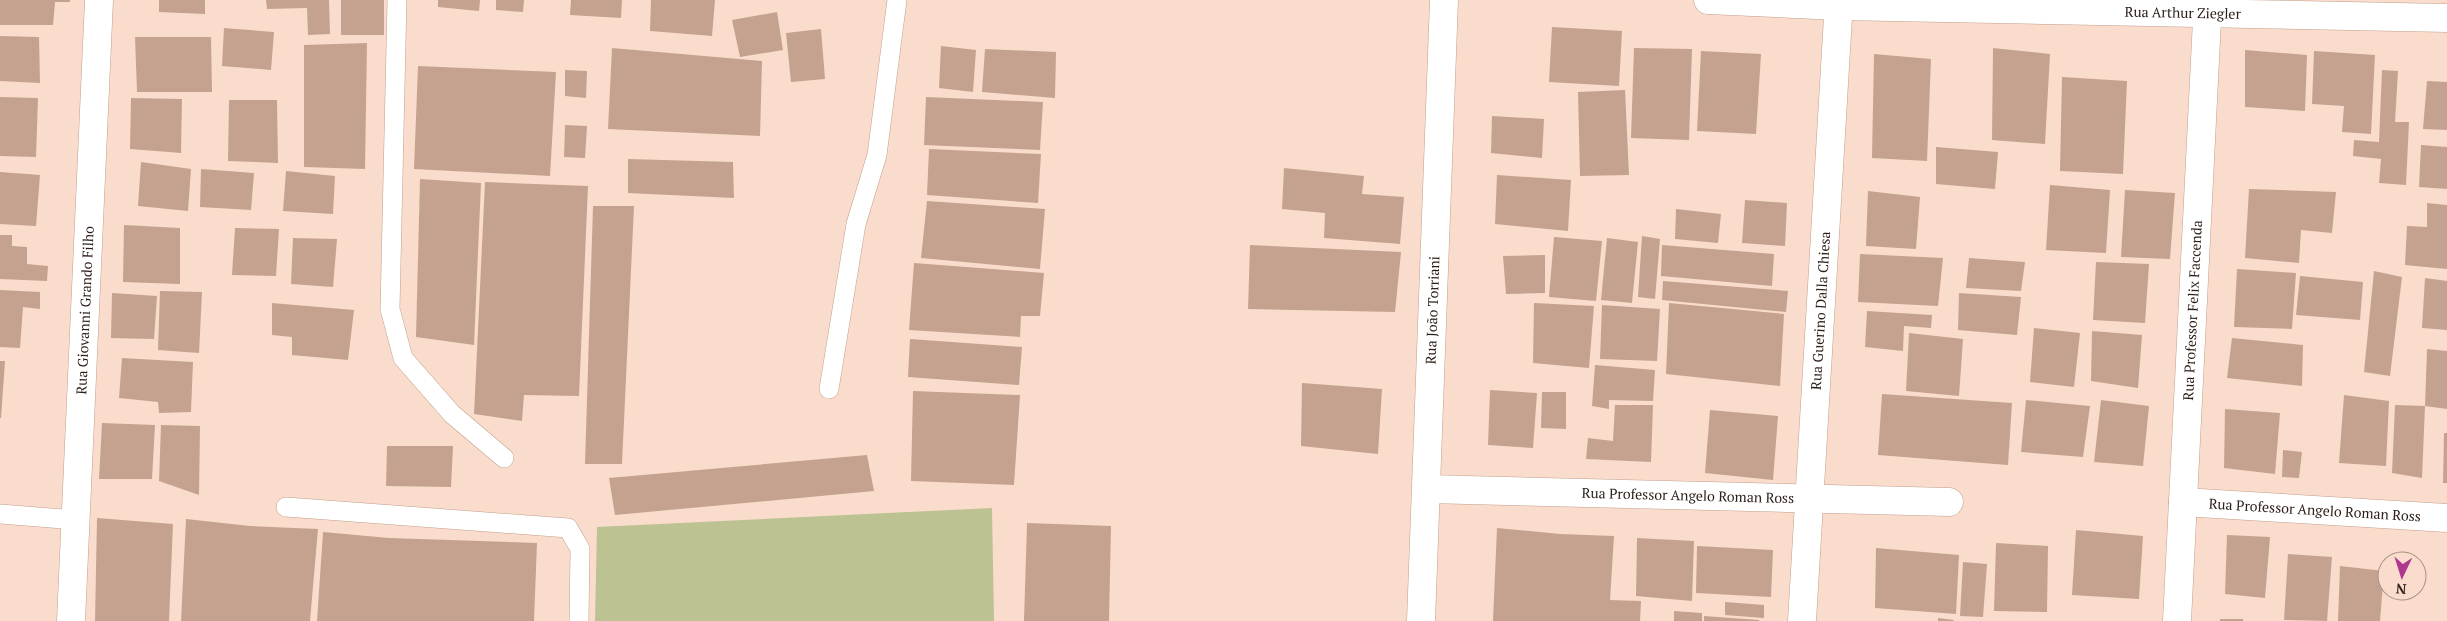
<svg xmlns="http://www.w3.org/2000/svg" width="2447" height="621" font-family="'PT Serif',serif">
	<style>
		.green { fill: #bdc292 }
		.building { fill: #c5a28f }
		.lines { fill: none; stroke-linecap: round; stroke-linejoin: round }
		.service-casing { stroke: #c19f8b; stroke-width: 20 }
		.minor-casing { stroke: #c19f8b; stroke-width: 29 }
		.tertiary-casing { stroke: #c19f8b; stroke-width: 29 }
		.service { stroke: #fff; stroke-width: 19 }
		.minor { stroke: #fff; stroke-width: 28 }
		.tertiary { stroke: #fff; stroke-width: 28 }
		.labels { text-anchor: middle; stroke-width: 4.5; stroke-linejoin: round; paint-order: stroke }
		.street-label { font-size: 14px; fill: #2c1e17; stroke: #fadccc }
	</style>
	<rect width="100%" height="100%" fill="#fadccc"/>
	<path class="green" d="M992,508L994,621H595L597,527Z"/>
	<g class="building">
		<path d="M0,0H70V2H55L53,25H0Z"/>
		<path d="M159,0H205V14L159,12Z"/>
		<path d="M266,0H329L330,34L308,35L307,8L267,9Z"/>
		<rect x="341" y="0" width="43" height="35"/>
		<path d="M438,0H480L479,11L438,7Z"/>
		<path d="M496,0H524L523,12L496,10Z"/>
		<path d="M571,0H622L621,18L570,15Z"/>
		<path d="M651,0H715L712,36L650,31Z"/>
		<path d="M777,12L783,50L740,57L732,20Z"/>
		<path d="M1552,27L1622,31L1619,86L1549,82Z"/>
		<path d="M224,28L274,32L271,70L222,66Z"/>
		<path d="M821,29L825,79L791,82L786,33Z"/>
		<path d="M0,36L39,37L40,83L0,81Z"/>
		<path d="M135,37H211L212,92H137Z"/>
		<path d="M367,43L365,169L304,167V45Z"/>
		<path d="M941,46L976,50L973,92L939,88Z"/>
		<path d="M612,48L762,61L760,136L608,129Z"/>
		<path d="M1634,48L1692,49L1689,140L1631,138Z"/>
		<path d="M1993,48L2050,54L2045,144L1992,140Z"/>
		<path d="M985,49L1056,52L1055,98L982,92Z"/>
		<path d="M2245,50L2307,55L2305,111L2245,107Z"/>
		<path d="M1701,51L1761,54L1756,134L1697,131Z"/>
		<path d="M2314,51L2375,55L2371,134L2342,132L2344,106L2312,104Z"/>
		<path d="M1874,54L1931,59L1927,161L1872,158Z"/>
		<path d="M418,66L556,72L550,176L414,169Z"/>
		<path d="M565,70L587,71L586,98L565,96Z"/>
		<path d="M2382,70L2398,71L2395,122H2409L2406,185L2379,183L2381,159L2353,156L2354,140L2379,142Z"/>
		<path d="M2062,77L2127,81L2123,174L2060,171Z"/>
		<path d="M2427,81L2447,82V130L2423,129Z"/>
		<path d="M1625,90L1629,175L1580,176L1578,92Z"/>
		<path d="M0,97L38,98L36,157L0,156Z"/>
		<path d="M926,97L1043,102L1040,150L924,145Z"/>
		<path d="M131,98L182,99L181,153L130,149Z"/>
		<path d="M229,100H277L278,163L228,161Z"/>
		<path d="M1492,116L1544,119L1542,158L1491,153Z"/>
		<path d="M565,125L587,126L585,158L564,157Z"/>
		<path d="M2421,145L2447,147V189L2419,187Z"/>
		<path d="M1936,147L1998,152L1995,189L1936,184Z"/>
		<path d="M929,149L1041,154L1038,203L927,195Z"/>
		<path d="M628,159L733,162L734,198L628,193Z"/>
		<path d="M141,162L191,169L188,211L138,206Z"/>
		<path d="M1284,168L1364,176L1362,194L1404,197L1400,244L1324,238L1325,213L1282,209Z"/>
		<path d="M201,169L254,173L251,210L200,207Z"/>
		<path d="M286,171L335,176L333,214L283,211Z"/>
		<path d="M0,172L40,175L36,226L0,224Z"/>
		<path d="M1497,175L1571,180L1568,231L1495,224Z"/>
		<path d="M420,179L481,183L474,345L416,337Z"/>
		<path d="M485,182L588,186L579,396L524,395L522,421L474,414Z"/>
		<path d="M2050,185L2110,190L2106,253L2046,250Z"/>
		<path d="M2249,189L2336,192L2332,233L2301,230L2299,263L2245,258Z"/>
		<path d="M2125,190L2175,193L2170,259L2121,257Z"/>
		<path d="M1868,191L1920,197L1916,249L1866,246Z"/>
		<path d="M1745,200L1787,203L1785,246L1742,243Z"/>
		<path d="M927,201L1045,209L1040,269L921,258Z"/>
		<path d="M2427,203L2447,205V269L2405,265L2407,226L2427,227Z"/>
		<path d="M593,206H634L622,464H585Z"/>
		<path d="M1676,209L1721,214L1718,243L1675,239Z"/>
		<path d="M124,225L180,228V284L123,282Z"/>
		<path d="M235,228L279,229L276,276L232,275Z"/>
		<path d="M0,235H12V246L27,247V264L48,266L47,281L0,279Z"/>
		<path d="M1642,236L1660,239L1655,299L1638,297Z"/>
		<path d="M1554,237L1602,241L1596,301L1549,297Z"/>
		<path d="M293,238L337,239L333,287L291,284Z"/>
		<path d="M1607,238L1638,242L1632,303L1601,300Z"/>
		<path d="M1250,245L1401,252L1395,312L1248,309Z"/>
		<path d="M1662,245L1774,254L1772,286L1661,276Z"/>
		<path d="M1860,254L1943,258L1938,306L1858,302Z"/>
		<path d="M1545,255V293L1506,294L1503,256Z"/>
		<path d="M1969,258L2025,262L2021,291L1966,288Z"/>
		<path d="M2096,262L2149,264L2145,323L2093,320Z"/>
		<path d="M914,263L1044,273L1040,316H1021L1020,337L909,330Z"/>
		<path d="M2237,269L2296,273L2292,329L2234,327Z"/>
		<path d="M2374,271L2402,277L2390,376L2364,372Z"/>
		<path d="M2300,276L2363,282L2360,320L2296,315Z"/>
		<path d="M2425,278L2447,281V330L2422,328Z"/>
		<path d="M1663,281L1788,291L1786,312L1662,300Z"/>
		<path d="M0,290L40,292V309L23,307L20,348L0,347Z"/>
		<path d="M160,291L202,292L199,353L158,350Z"/>
		<path d="M112,293L157,296L154,339L111,338Z"/>
		<path d="M1959,293L2021,297L2017,335L1958,330Z"/>
		<path d="M272,303L354,310L348,360L292,355V337L272,335Z"/>
		<path d="M1534,303L1594,306L1589,368L1533,363Z"/>
		<path d="M1669,303L1784,314L1780,386L1666,374Z"/>
		<path d="M1602,305L1660,309L1657,361L1600,359Z"/>
		<path d="M1867,311L1932,315L1931,328L1904,326L1903,351L1865,347Z"/>
		<path d="M2034,328L2080,333L2074,387L2030,382Z"/>
		<path d="M2092,331L2142,335L2138,388L2091,381Z"/>
		<path d="M1909,333L1963,339L1959,396L1906,391Z"/>
		<path d="M2232,338L2303,345L2302,386L2227,378Z"/>
		<path d="M910,339L1022,347L1019,385L908,377Z"/>
		<path d="M2427,349L2447,351V409L2425,406L2422,478L2392,473L2395,405L2425,406Z"/>
		<path d="M122,358L193,362L191,412L159,413L158,402L119,398Z"/>
		<path d="M0,361H5L1,418H0Z"/>
		<path d="M1595,365L1655,370L1653,401L1609,400V409L1592,406Z"/>
		<path d="M1302,383L1382,389L1378,454L1301,446Z"/>
		<path d="M1490,390L1537,393L1533,448L1488,445Z"/>
		<path d="M913,391L1020,395L1014,485L911,481Z"/>
		<path d="M1542,392H1566V429L1541,428Z"/>
		<path d="M1882,394L2012,403L2008,465L1878,455Z"/>
		<path d="M2344,395L2389,401L2386,466L2339,463Z"/>
		<path d="M2026,400L2090,406L2083,457L2021,452Z"/>
		<path d="M2101,400L2149,406L2143,466L2094,462Z"/>
		<path d="M1615,405H1653L1651,462L1586,459L1588,438L1613,441Z"/>
		<path d="M2225,409L2280,413L2275,474L2224,468Z"/>
		<path d="M1710,410L1778,416L1773,480L1705,473Z"/>
		<path d="M102,423L155,425L152,479H99Z"/>
		<path d="M161,425L200,426L199,495L159,481Z"/>
		<path d="M2444,433H2447V483H2443Z"/>
		<path d="M387,446H453L451,487L386,486Z"/>
		<path d="M2283,450L2302,452L2299,478L2282,477Z"/>
		<path d="M867,455L874,491L615,515L609,478Z"/>
		<path d="M97,518L173,524L169,621H95Z"/>
		<path d="M186,519L250,526L318,529L310,621H181Z"/>
		<path d="M1027,523L1111,526L1109,621H1024Z"/>
		<path d="M1497,528L1560,534L1614,536L1610,600L1641,601L1640,621H1493Z"/>
		<path d="M2076,530L2143,536L2139,599L2072,595Z"/>
		<path d="M323,532L389,538L537,543L534,621H317Z"/>
		<path d="M2227,535L2270,537L2265,598L2225,594Z"/>
		<path d="M1637,538L1694,541L1692,601L1636,596Z"/>
		<path d="M1996,543L2048,546L2047,612L1994,611Z"/>
		<path d="M1697,546L1773,550L1771,597L1696,593Z"/>
		<path d="M1876,548L1959,555L1956,614L1875,608Z"/>
		<path d="M2288,554L2332,557L2327,621L2284,620Z"/>
		<path d="M1963,562L1987,564L1983,617L1960,616Z"/>
		<path d="M2340,566L2384,571L2380,621H2338Z"/>
		<path d="M1725,602L1764,605V618L1725,615Z"/>
		<path d="M1674,611L1702,613V621H1674Z"/>
		<path d="M1704,616L1759,620V621H1704Z"/>
		<path d="M1938,618L1954,620L1953,621H1938Z"/>
		<rect x="2220" y="619" width="23" height="2"/>
	</g>
	<g class="lines">
		<defs>
			<g id="service">
				<path d="M397,0L390,309L403,358L452,414L504,458"/>
				<path d="M829,389L856,224L877,155L897,0"/>
				<path d="M286,507L568,528L580,549L579,621"/>
				<path d="M0,514L76,520"/>
			</g>
			<g id="minor">
				<path id="s1" d="M1427,489L1949,502"/>
				<path id="s2" d="M2183,502L2447,518"/>
				<path id="s3" d="M1802,621L1839,0"/>
				<path id="s4" d="M2177,621L2208,0"/>
			</g>
			<g id="tertiary">
				<path id="s5" d="M1708,0L1839,6L2447,18"/>
				<path id="s6" d="M71,621L99,0"/>
				<path id="s7" d="M1421,621L1444,0"/>
			</g>
		</defs>
		<use href="#service" class="service-casing"/>
		<use href="#minor" class="minor-casing"/>
		<use href="#tertiary" class="tertiary-casing"/>
		<use href="#service" class="service"/>
		<use href="#minor" class="minor"/>
		<use href="#tertiary" class="tertiary"/>
	</g>
	<g class="labels">
		<g class="street-label">
			<text dy="5" stroke="none"><textPath href="#s5" startOffset="475">Rua Arthur Ziegler</textPath></text>
			<text dy="5" stroke="none"><textPath href="#s6" startOffset="311">Rua Giovanni Grando Filho</textPath></text>
			<text dy="5" stroke="none"><textPath href="#s7" startOffset="311">Rua João Torriani</textPath></text>
			<text dy="5" stroke="none"><textPath href="#s3" startOffset="311">Rua Guerino Dalla Chiesa</textPath></text>
			<text dy="5" stroke="none"><textPath href="#s4" startOffset="311">Rua Professor Felix Faccenda</textPath></text>
			<text dy="5" stroke="none"><textPath href="#s1" startOffset="261">Rua Professor Angelo Roman Ross</textPath></text>
			<text dy="5" stroke="none"><textPath href="#s2" startOffset="132">Rua Professor Angelo Roman Ross</textPath></text>
		</g>
	</g>
	<g transform="translate(2402 576) rotate(184)"><circle r="24" fill="#fadccc" stroke="#a89084"/>
	<path d="M0-4L9 19L0 12L-9 19Z" fill="#af388f"/>
	<text y="-8" font-size="14" font-weight="bold" text-anchor="middle" fill="#2c1e17">N</text>
	</g>
</svg>
